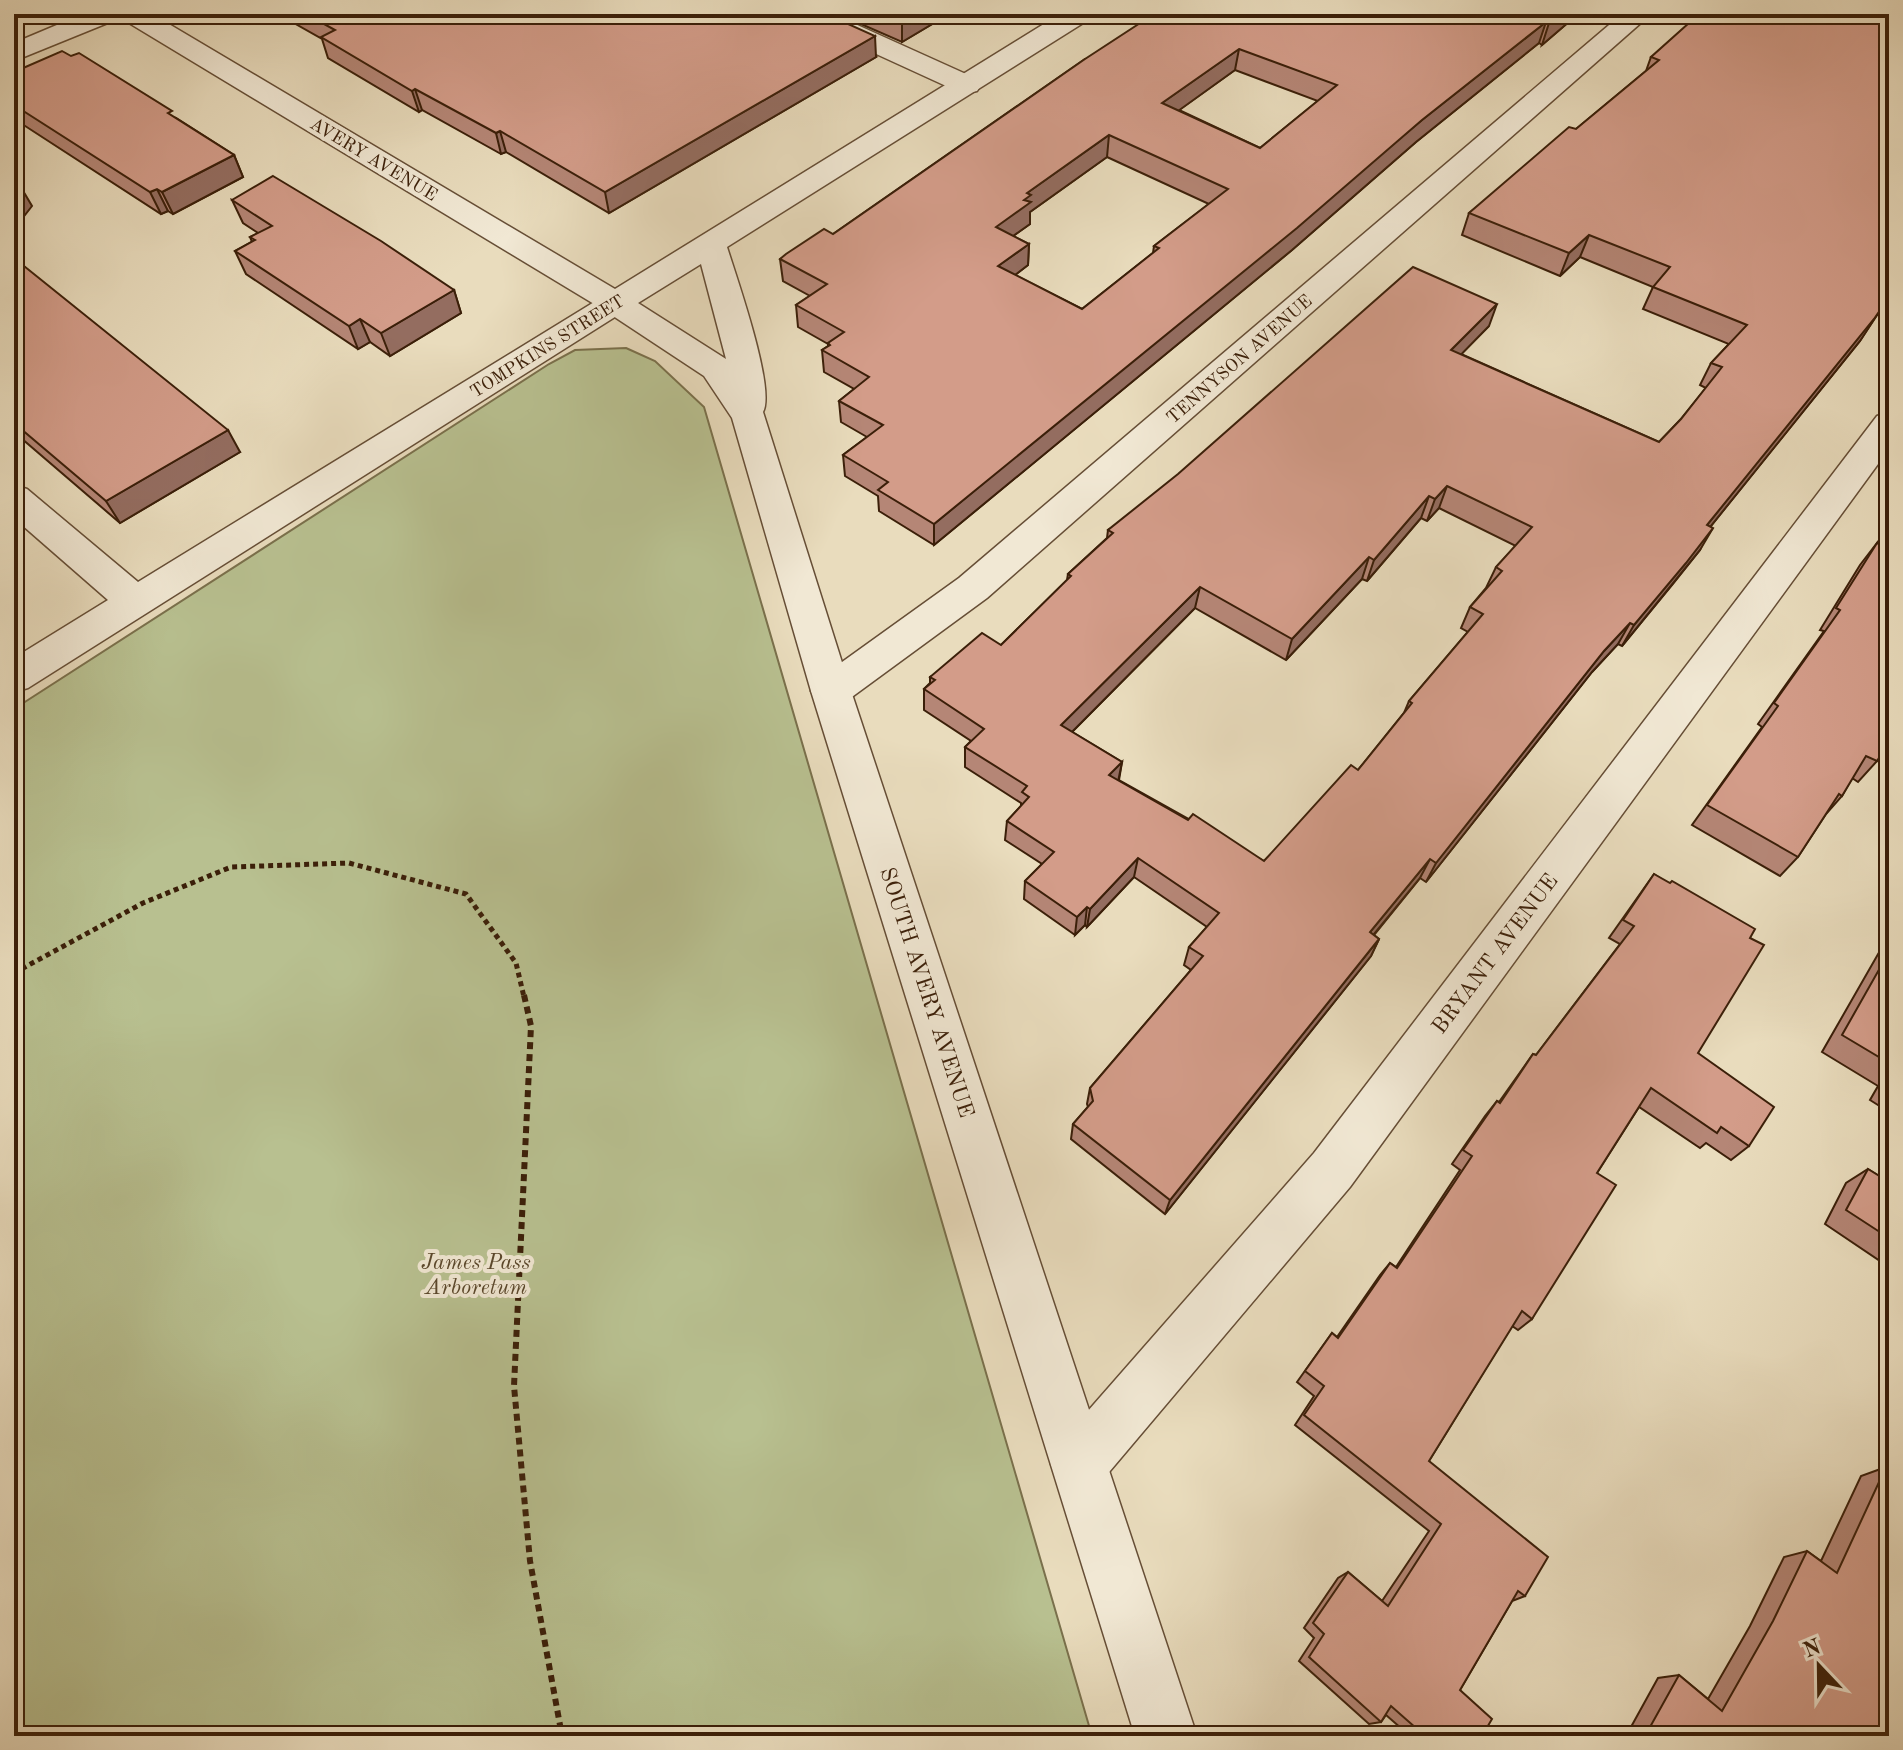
<svg xmlns="http://www.w3.org/2000/svg" width="1903" height="1750" font-family="'Old Standard TT',serif">
	<style>
		.green { fill: #b8c090; stroke: #7a704c; stroke-width: 2 }
		.lines { fill: none; stroke-linecap: round; stroke-linejoin: round }
		.minor-casing { stroke: #664e36; stroke-width: 3 }
		.tertiary-casing { stroke: #664e36; stroke-width: 3 }
		.path-far1 { stroke: #3b1f09; stroke-width: 5; stroke-dasharray: 5 4; stroke-linecap: butt }
		.path { stroke: #3b1f09; stroke-width: 6; stroke-dasharray: 7 5; stroke-linecap: butt }
		.minor { fill: #f1e8d4; fill-rule: evenodd }
		.tertiary { fill: #f1e8d4; fill-rule: evenodd }
		.wall { fill: #b58676; stroke: #3b1f09; stroke-width: 2; fill-rule: evenodd }
		.shaded-wall { fill: #946d60; stroke: #3b1f09; stroke-width: 2 }
		.building { fill: #d39c89; stroke: #3b1f09; stroke-width: 2; fill-rule: evenodd }
		.labels { text-anchor: middle; stroke-width: 8; stroke-linejoin: round; paint-order: stroke }
		.far-street-label { font-size: 18px; fill: #3b1f09; stroke: #f1e8d4 }
		.street-label { font-size: 22px; fill: #3b1f09; stroke: #f1e8d4 }
		.park-label { font-size: 22px; font-style: italic; fill: #5a472b; stroke: #f1e8d4 }
	</style>
	<rect width="100%" height="100%" fill="#e9dcbd"/>
	<filter id="stains"><feTurbulence type="fractalNoise" baseFrequency=".0025" numOctaves="4"/><feColorMatrix values="0 0 0 0 .2 0 0 0 0 .09 0 0 0 0 .02 0 0 0 .5 -.17"/></filter>
	<radialGradient id="worn" r=".72"><stop offset=".6" stop-color="#630" stop-opacity="0"/><stop offset="1" stop-color="#630" stop-opacity=".3"/></radialGradient>
	<path class="green" d="M626,348L655,361L704,407L1092,1736H14V709L549,364L575,350Z"/>
	<g class="lines">
		<defs>
			<g id="minor">
				<path d="M83,14H119L115,20L14,61V43Z"/>
				<path d="M798,14H833L977,79L981,85L977,91L967,93L957,91L802,20Z"/>
				<path d="M1622,14H1651L987,598L845,702L831,706L817,702L811,691L817,680L959,578Z"/>
				<path d="M615,293L626,296L631,303L626,310L28,688L14,692V658L108,600L14,518V485L27,489L138,582L604,296Z"/>
				<path d="M1889,412V449L1350,1187L1099,1484L1079,1492L1059,1484L1051,1464L1059,1444L1314,1153L1877,416Z"/>
			</g>
			<path id="tertiary" d="M120,14H152L615,289L1060,14H1092L1088,20L727,247C736,276 776,389 763,412L851,691L1197,1736H1135L811,691L732,418L704,376L604,310L124,20ZM701,264L726,359L638,303Z"/>
		</defs>
		<use href="#minor" class="minor-casing"/>
		<use href="#tertiary" class="tertiary-casing"/>
		<path class="path-far1" d="M14,973L143,903L231,867L349,863L466,894L516,963L524,997"/>
		<path class="path" d="M524,995L531,1026L514,1386L530,1561L562,1736"/>
		<use href="#minor" class="minor"/>
		<use href="#tertiary" class="tertiary"/>
	</g>
	<g class="wall">
		<path d="M278,14H753L771,22L876,57L609,213L506,152L501,154L422,110L419,112L328,58L322,39Z"/>
		<path d="M838,14H949L902,42Z"/>
		<path d="M1578,14L1542,45L1539,43L1416,142L1292,250L934,545L879,511L878,496L845,476L843,455L867,437L841,422L839,401L854,389L824,372L822,350L828,346V344L798,327L796,305L810,296L783,281L780,259L833,234L1085,59ZM1235,70L1318,101L1260,148L1179,110ZM1107,157L1209,204L1154,246L1153,253L1082,309L1015,275L1028,265L1029,244L1013,236L1030,224V212Z"/>
		<path d="M1889,14V296L1860,341L1710,527L1700,550L1673,584L1622,646L1618,644L1592,672L1426,882L1420,878L1374,935L1379,939L1371,956L1165,1214L1071,1139L1073,1124L1088,1107L1087,1104L1090,1088L1191,970L1184,965L1189,947L1207,927L1134,877L1087,927L1085,925L1075,935L1024,899L1025,881L1042,864L1005,840L1007,821L1021,806V803L965,767V747L971,741L924,710V689L930,683V677L1001,645L1067,580L1068,574L1107,538L1108,530L1489,326L1461,354L1659,442L1681,419L1706,388L1700,385L1711,363L1729,344L1643,309L1653,287L1580,257L1560,276L1462,235L1469,213L1576,129L1646,71L1651,57ZM1439,508L1516,546L1496,567L1486,588L1470,607L1461,628L1468,632L1409,701L1404,713L1358,770L1264,861L1119,780L1122,762L1072,732L1195,608L1286,660L1362,579L1367,581L1421,518L1427,521Z"/>
		<path d="M14,72L176,118L234,155L243,177L173,214L168,211L161,214L19,122L14,129Z"/>
		<path d="M232,200L454,290L461,313L390,356L370,342L358,349L246,274L235,251L252,242L250,237L258,233L243,223Z"/>
		<path d="M14,258L240,452L120,523L14,432Z"/>
		<path d="M1877,543V761L1858,782L1852,778L1842,796L1826,814L1798,857L1780,876L1692,825L1762,727L1758,724L1824,631L1820,630L1860,565Z"/>
		<path d="M1654,874L1750,938L1698,1053L1749,1146L1731,1160L1706,1143L1700,1148L1639,1107L1597,1173L1532,1319L1518,1330L1512,1326L1429,1461L1525,1596L1512,1601L1460,1690L1482,1736H1410L1386,1715L1381,1722L1369,1724L1299,1661L1314,1638L1304,1628L1338,1578L1348,1572L1382,1601L1429,1531L1295,1425L1314,1396L1297,1382L1332,1333L1337,1337L1380,1275L1390,1263L1396,1267L1460,1170L1452,1164L1485,1116L1497,1101L1499,1102L1533,1054L1536,1055L1620,944L1609,938Z"/>
		<path d="M1889,935V1112L1870,1100L1878,1086L1822,1052Z"/>
		<path d="M1868,1169L1889,1182V1267L1825,1224L1846,1183Z"/>
		<path d="M1886,1467L1889,1736H1626L1658,1678L1679,1675L1708,1699L1750,1626L1784,1557L1807,1551L1821,1561L1861,1476Z"/>
	</g>
	<g class="shaded-wall">
		<path d="M913,14H949L902,42V21Z"/>
		<path d="M1560,14H1578L1542,45L1549,23Z"/>
		<path d="M1546,22L1539,43L1416,142L1292,250L934,545V524L1422,120Z"/>
		<path d="M875,36L876,57L609,213L605,192Z"/>
		<path d="M1239,49L1235,70L1160,124L1162,103Z"/>
		<path d="M415,89L422,110L419,112L412,91Z"/>
		<path d="M14,113L19,122L14,129Z"/>
		<path d="M500,131L506,152L501,154L496,133Z"/>
		<path d="M1109,135L1107,157L1030,212V224L995,249L996,227L1024,200L1027,193Z"/>
		<path d="M234,155L243,177L173,214L162,192Z"/>
		<path d="M19,184L32,206L14,229V190Z"/>
		<path d="M157,189L168,211L161,214L150,192Z"/>
		<path d="M1589,235L1580,257L1560,276L1569,253Z"/>
		<path d="M1029,244L1028,265L998,288V266Z"/>
		<path d="M454,290L461,313L390,356L381,333Z"/>
		<path d="M1889,297L1860,341L1694,547L1707,525Z"/>
		<path d="M1497,304L1489,326L1444,372L1451,350Z"/>
		<path d="M360,319L370,342L358,349L349,326Z"/>
		<path d="M228,430L240,452L120,523L106,501Z"/>
		<path d="M1447,486L1439,508L1427,521L1435,499Z"/>
		<path d="M1429,496L1421,518L1367,581L1374,560Z"/>
		<path d="M1713,528L1700,550L1622,646L1634,625Z"/>
		<path d="M1369,557L1362,579L1286,660L1292,639Z"/>
		<path d="M1200,587L1195,608L1059,745L1061,725Z"/>
		<path d="M1630,623L1618,644L1592,672L1426,882L1436,863L1604,651Z"/>
		<path d="M1122,762L1118,782L1109,775Z"/>
		<path d="M1138,858L1134,877L1087,927L1090,909Z"/>
		<path d="M1430,859L1420,878L1361,950L1370,932Z"/>
		<path d="M1087,907L1085,925L1075,935L1077,917Z"/>
		<path d="M1379,939L1371,956L1165,1214L1170,1200Z"/>
	</g>
	<g class="building">
		<path d="M306,14H753L771,22L787,14H826L875,36L605,192L500,131L496,133L415,89L412,91L321,37L335,30Z"/>
		<path d="M886,14H913L902,21Z"/>
		<path d="M1154,14H1560L1549,23L1546,22L1422,120L1297,228L934,524L878,490L888,482L843,455L883,425L839,401L869,377L822,350L830,345L828,343L844,332L796,305L827,284L780,259L786,254L824,229L833,234L1085,59ZM1239,49L1337,85L1260,148L1162,103ZM1109,135L1228,189L1154,246L1159,248L1082,309L998,266L1029,244L996,227L1031,202L1024,200L1031,195L1027,193Z"/>
		<path d="M1699,14H1889V291L1885,296L1889,297L1874,319L1707,525L1713,528L1686,563L1634,625L1630,623L1604,651L1436,863L1430,859L1370,932L1379,939L1170,1200L1073,1124L1093,1101L1090,1088L1203,956L1189,947L1219,913L1138,858L1090,909L1087,907L1077,917L1025,881L1054,852L1007,821L1029,797L1022,792L1027,786L965,747L984,729L924,689L935,680L930,677L982,633L1001,645L1071,576L1068,574L1113,533L1108,530L1178,474L1413,267L1497,304L1451,350L1659,442L1681,419L1722,367L1711,363L1747,325L1653,287L1670,267L1589,235L1569,253L1469,213L1569,127L1576,129L1659,60L1651,57ZM1447,486L1532,527L1496,567L1502,571L1470,607L1483,614L1409,701L1412,703L1358,770L1351,765L1264,861L1193,814L1188,820L1109,775L1122,762L1061,725L1200,587L1292,639L1369,557L1374,560L1429,496L1435,499Z"/>
		<path d="M62,51L71,56L79,53L172,111L168,113L234,155L162,192L157,189L150,192L14,105V72Z"/>
		<path d="M273,176L381,241L454,290L381,333L360,319L349,326L235,251L255,240L250,237L272,226L232,200Z"/>
		<path d="M14,180L19,184L14,190Z"/>
		<path d="M14,258L228,430L106,501L14,423Z"/>
		<path d="M1889,542V742L1877,761L1866,756L1842,796L1839,794L1798,857L1707,805L1778,706L1774,703L1840,610L1836,608L1877,543L1885,547Z"/>
		<path d="M1654,874L1670,883L1672,881L1755,929L1750,938L1764,945L1698,1053L1774,1107L1749,1146L1721,1127L1717,1133L1651,1088L1597,1173L1616,1185L1532,1319L1522,1311L1429,1461L1548,1557L1525,1596L1518,1591L1460,1690L1492,1719L1482,1736H1446L1437,1728L1432,1736H1425L1391,1706L1381,1722L1309,1657L1324,1634L1313,1623L1348,1572L1388,1606L1441,1524L1304,1415L1324,1386L1305,1371L1332,1333L1338,1338L1390,1263L1397,1268L1472,1156L1463,1150L1497,1101L1500,1103L1533,1054L1536,1055L1634,926L1623,920Z"/>
		<path d="M1889,952V1063L1842,1035Z"/>
		<path d="M1868,1169L1889,1182V1238L1846,1210Z"/>
		<path d="M1886,1467L1889,1470V1736H1645L1679,1675L1722,1711L1773,1621L1807,1551L1837,1573Z"/>
	</g>
	<g class="labels">
		<g class="far-street-label">
			<text transform="translate(374 159) rotate(31)" y="6">AVERY AVENUE</text>
			<text transform="translate(547 346) rotate(-32)" y="6">TOMPKINS STREET</text>
			<text transform="translate(1239 359) rotate(-41)" y="6">TENNYSON AVENUE</text>
		</g>
		<g class="street-label">
			<text transform="translate(1494 953) rotate(-53)" y="8">BRYANT AVENUE</text>
			<text transform="translate(928 992) rotate(72)" y="8">SOUTH AVERY AVENUE</text>
		</g>
		<g class="park-label">
			<text x="476" y="1269">James Pass<tspan x="476" dy="25">Arboretum</tspan></text>
		</g>
	</g>
	<rect width="1903" height="1750" fill="none" stroke="#e9dcbd" stroke-width="48"/>
	<rect x="16" y="16" width="1871" height="1718" fill="none" stroke="#3b1f09" stroke-width="4"/>
	<rect x="24" y="24" width="1855" height="1702" fill="none" stroke="#3b1f09" stroke-width="2"/>
	<g transform="translate(1819 1666) rotate(338)" stroke="#f1e8d4" stroke-width="6" paint-order="stroke">
	<path d="M0-6L14 30L0 20L-14 30Z" fill="#3b1f09"/>
	<text y="-12" font-size="22" font-weight="bold" text-anchor="middle" fill="#3b1f09">N</text>
	</g>
	<rect width="100%" height="100%" filter="url(#stains)"/>
	<rect width="100%" height="100%" fill="url(#worn)"/>
</svg>
